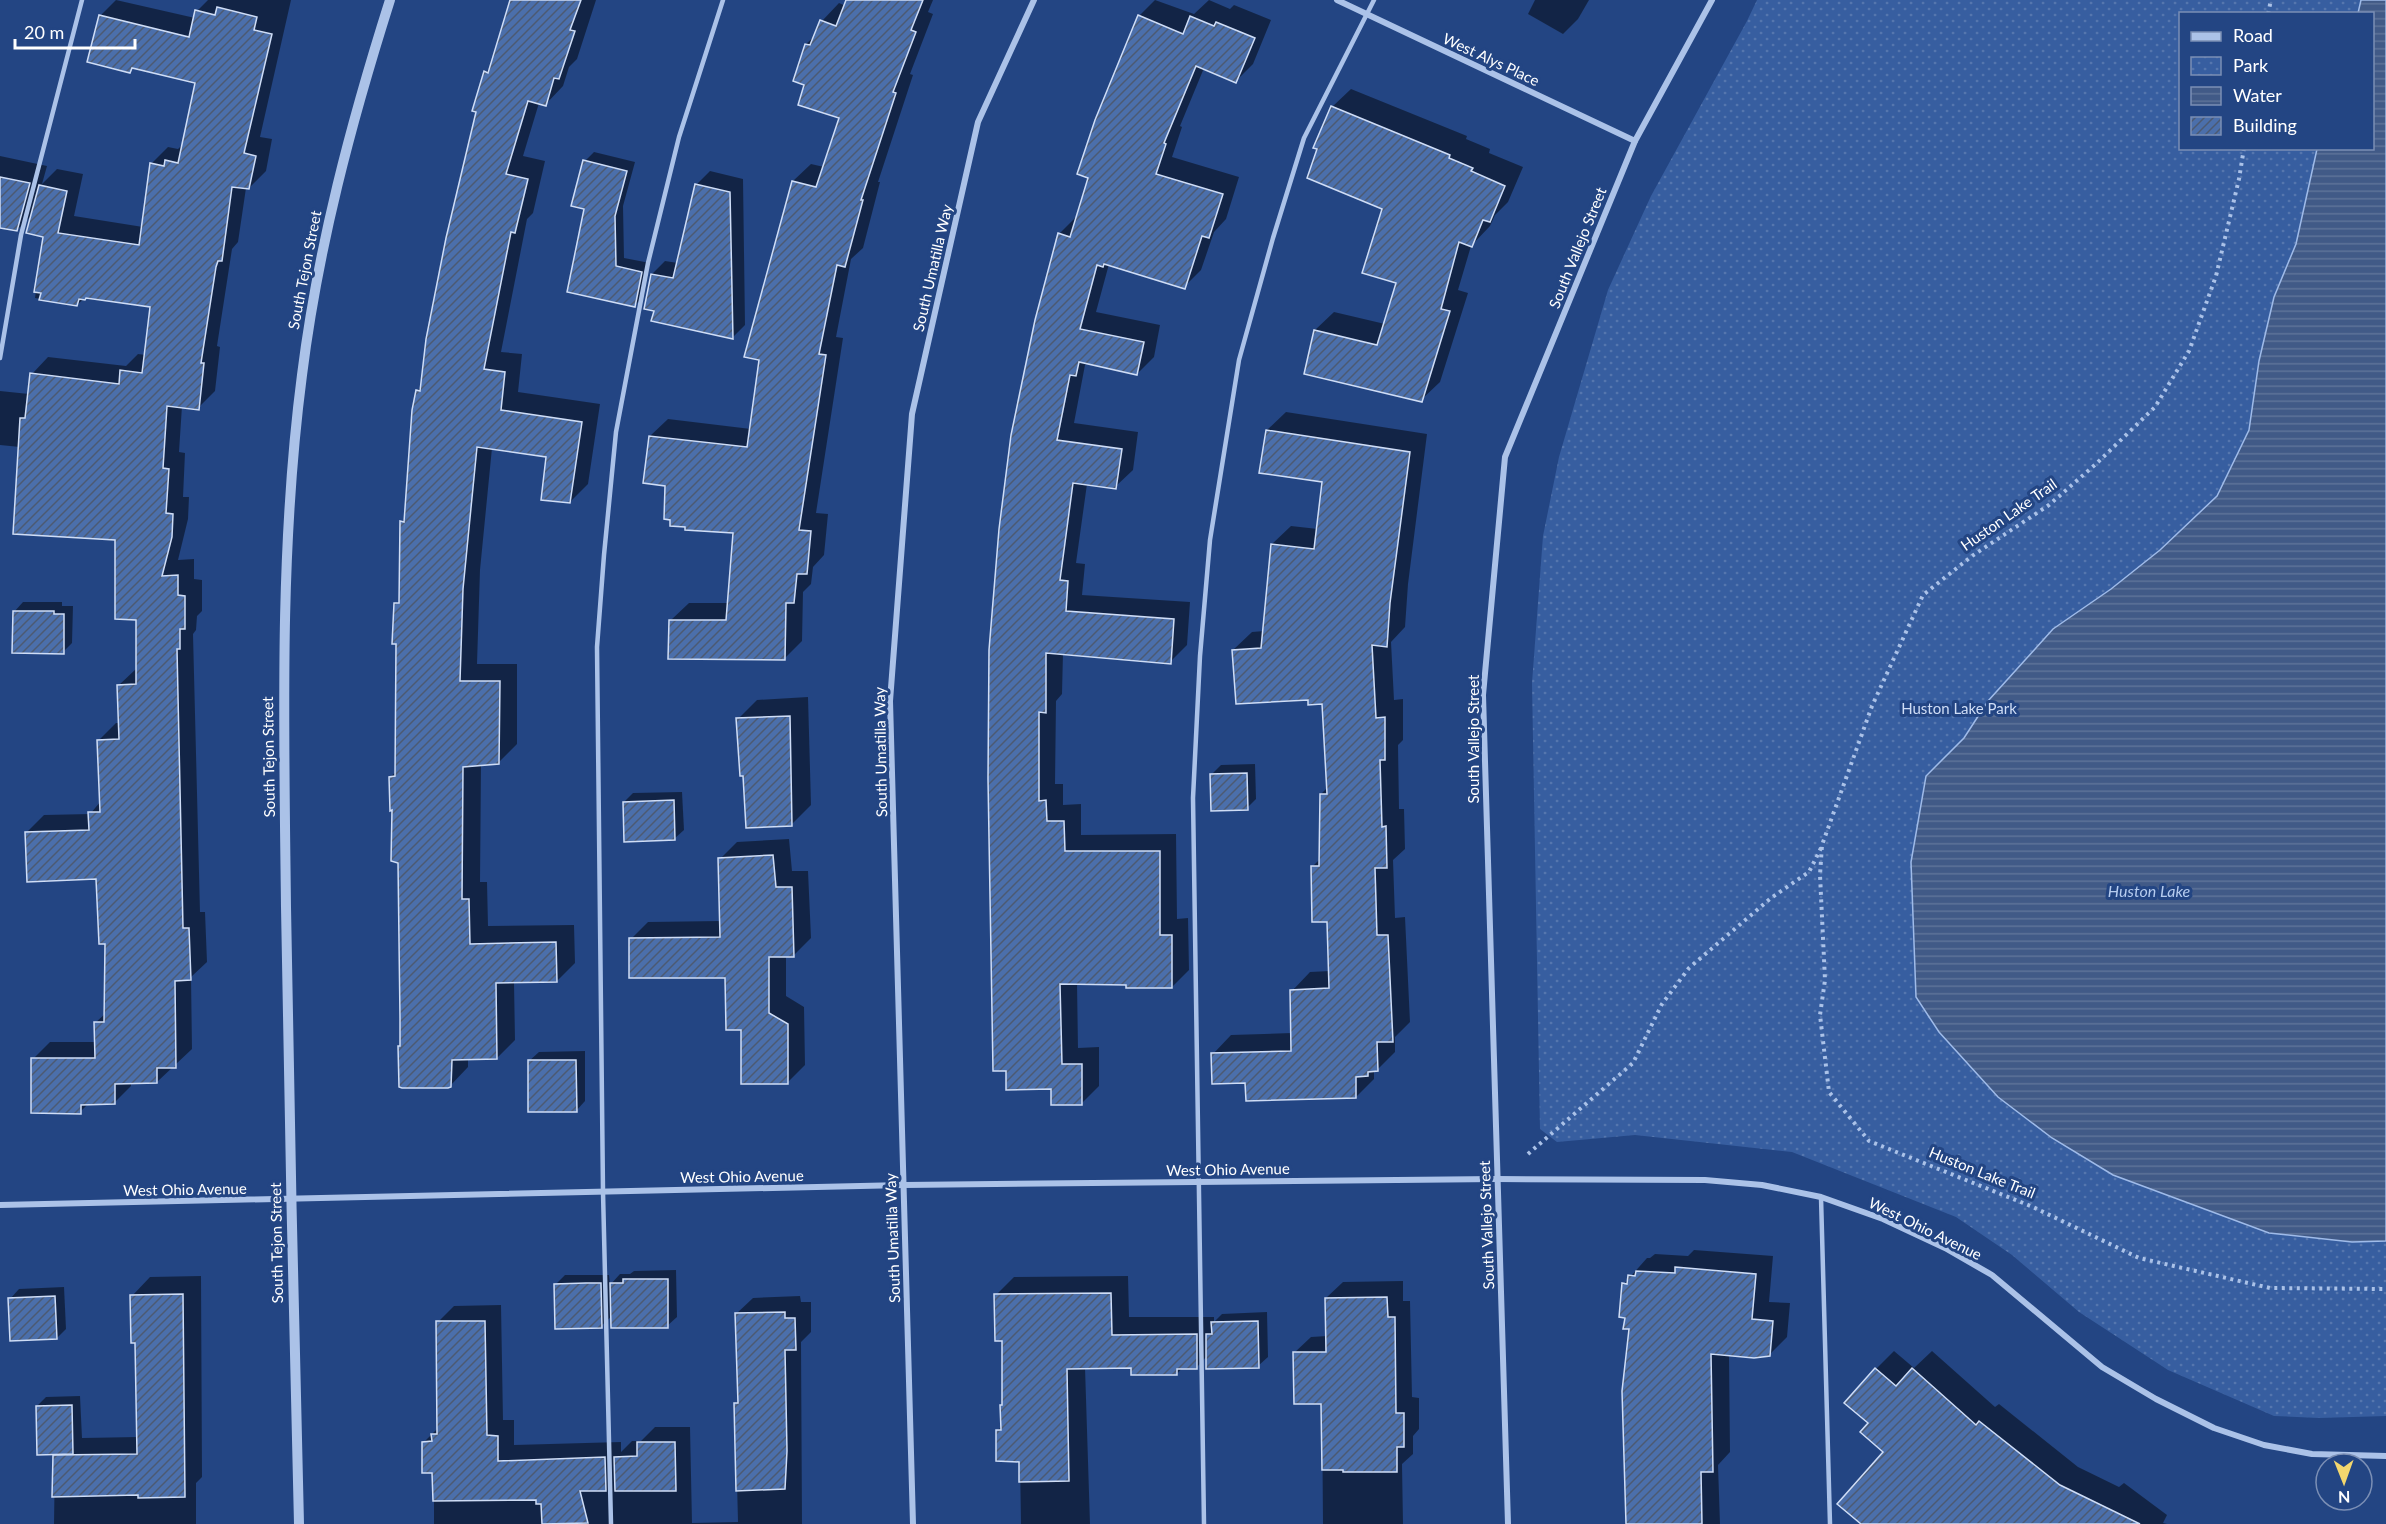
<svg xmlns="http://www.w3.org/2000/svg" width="2386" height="1524" font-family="Lato,sans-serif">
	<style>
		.park { fill: url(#park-dots); fill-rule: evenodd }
		.water { fill: url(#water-rules); stroke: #9fbbe9; stroke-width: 1.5 }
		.shadow { fill: #0007 }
		.building { fill: url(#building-hatch); stroke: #cfddf6; stroke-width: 1.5 }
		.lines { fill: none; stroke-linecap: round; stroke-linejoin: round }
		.path { stroke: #abc2e8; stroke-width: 4; stroke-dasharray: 3 4.5; stroke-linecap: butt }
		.service { stroke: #abc2e8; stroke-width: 4.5 }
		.minor { stroke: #abc2e8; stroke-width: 6 }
		.tertiary { stroke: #abc2e8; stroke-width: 10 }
		.labels { text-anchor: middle; stroke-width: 6; stroke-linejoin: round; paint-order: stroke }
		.street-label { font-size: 15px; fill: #fff; stroke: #234583 }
		.park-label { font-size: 15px; fill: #cfddf6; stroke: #234583 }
		.water-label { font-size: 16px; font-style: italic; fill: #b6ccef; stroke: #234583 }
	</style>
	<defs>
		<pattern id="park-dots" width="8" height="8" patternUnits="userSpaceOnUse" patternTransform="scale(1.5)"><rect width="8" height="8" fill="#375ea0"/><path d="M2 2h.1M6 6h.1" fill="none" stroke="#5576ae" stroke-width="1.8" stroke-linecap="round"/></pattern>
		<pattern id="water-rules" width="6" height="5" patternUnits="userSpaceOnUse" patternTransform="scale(1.5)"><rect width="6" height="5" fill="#415a87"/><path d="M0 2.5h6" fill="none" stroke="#5e7399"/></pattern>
		<pattern id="building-hatch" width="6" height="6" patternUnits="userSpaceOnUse" patternTransform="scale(1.5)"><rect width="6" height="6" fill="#4b6fab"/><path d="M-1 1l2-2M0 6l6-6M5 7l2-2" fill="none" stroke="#4c5a72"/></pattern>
	</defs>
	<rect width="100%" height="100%" fill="#234583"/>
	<path class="park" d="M1757,0H2386V1416L2319,1418L2274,1416L2168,1370L2079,1312L2012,1255L1956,1217L1792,1152L1635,1135L1557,1142L1540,1129L1532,683L1543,536L1559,457L1608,290L1651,196L1747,21ZM2180,14H2372V148H2180Z"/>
	<path class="water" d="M2361,0H2386V1241L2352,1242L2269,1233L2113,1175L2052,1138L1998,1097L1939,1032L1916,997L1911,862L1926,776L1964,738L1988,701L2053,629L2111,589L2160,550L2217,496L2249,430L2259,361L2274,297L2296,244L2317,149L2372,148V14L2358,13Z"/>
	<g class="shadow">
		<path d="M116,0L195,18L197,11L208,0H291L260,137L272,139L266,171L249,188H246L238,242L232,249L217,346L220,347L215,391L198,408L182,406L179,452L185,453L183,497H189L188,519L178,560L194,559V579L202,580V611L197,616L196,630L193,634L200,912H205L207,962L191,977L192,1049L157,1082H131V1086L114,1103H89L80,1112L33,1059L50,1042H96L95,1023L106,1013V943L98,878L27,832L44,815L90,814L101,801L99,740L116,723H120L119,685L137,668V618L117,539L20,447L0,445V391L29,394L32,374L48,357L126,366L138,354L146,355L152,305L87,296L77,305L35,298L44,235L33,214L17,230L0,226V156L47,166L42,184L57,169L83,174L74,216L143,227L151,164L168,147L178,149L184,143L197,82L134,67L130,71L100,16Z"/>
		<path d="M512,0H596L577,59L569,67L563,86L545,105L539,103L523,156L545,161L533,213L527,219L501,352L522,354L518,392L600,404L588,484L570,502L547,456L492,448L480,570L477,664H517V744L499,762L481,764L480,882H487L488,926L574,925L575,963L557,981L514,982L515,1040L497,1058H468V1067L450,1086L402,1045L400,862L390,777L397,771L396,604L401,599L402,522L405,518L417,391L422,386L486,72L491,67Z"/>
		<path d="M848,0H933L928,12L933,14L910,74L913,75L878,182H880L863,248L851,259L836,337L843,338L816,513L828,514L824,555L813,567L811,584L803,592L802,641L784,659L671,620L689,603H729L735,532L667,485L650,436L668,419L751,429L793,181L811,164L824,167L841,117L806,84V44L816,35L822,21L839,3L846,6Z"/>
		<path d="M1155,0L1194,14L1209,0L1230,9L1234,5L1271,20L1253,64L1236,81L1204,68L1180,126L1182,127L1172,157L1239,177L1226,219L1214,232L1201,270L1184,287L1109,264L1096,312L1160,325L1154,357L1137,374L1088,363L1085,365L1074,423L1138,432L1133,470L1115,487L1087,484L1076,563L1085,564L1082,595L1190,602L1187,645L1170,662L1063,653L1062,694L1056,701L1055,784H1063V805L1081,804V835L1176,834L1177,919L1188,918L1189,970L1172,987L1077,983L1078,1048L1099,1047V1086L1082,1103L1052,1088H1008L1059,234L1076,217L1139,16Z"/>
		<path d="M1535,0H1589L1578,19L1563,34L1528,14Z"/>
		<path d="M1351,89L1467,136L1466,139L1490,149L1489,153L1523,167L1508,202L1495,215L1490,226L1471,246L1458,290L1468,293L1440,382L1421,400L1305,373L1315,330L1334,312L1385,324L1398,282L1384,208L1332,107Z"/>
		<path d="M594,152L635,162L623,206L624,258L650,263L644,296L635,305L585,208V161Z"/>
		<path d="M710,171L743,179L745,325L732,338L655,310L652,274L665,261L678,263L697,184Z"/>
		<path d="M1286,412L1427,434L1408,584L1405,627L1391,642L1394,700L1403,699V740L1398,745L1399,809H1404L1405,849L1393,860L1395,918L1405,917L1410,1022L1395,1037V1052L1377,1070H1374V1079L1356,1097L1247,1082L1213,1054L1231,1035L1292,1033V991L1310,972L1330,971L1329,920L1312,867L1321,858V794L1328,787L1324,703L1309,699L1233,650L1252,632L1264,631L1272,544L1291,526L1318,529L1324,481L1267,430Z"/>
		<path d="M23,602H62V606H73L72,643L63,652L14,612Z"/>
		<path d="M808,697L811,805L792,824L738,719L757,700Z"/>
		<path d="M1255,764L1256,799L1247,808L1212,774L1221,765Z"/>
		<path d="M682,792L684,830L674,839L624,802L633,793Z"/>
		<path d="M789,839L792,871H808L811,938L794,955L786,956V996L804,1007L805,1065L788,1082L742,1028L726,976L631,939L648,922L721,921L720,859L737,842Z"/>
		<path d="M585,1051V1101L576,1111L529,1061L539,1052Z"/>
		<path d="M1694,1250L1773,1256L1769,1302L1790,1303L1787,1337L1769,1355L1729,1354L1730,1452L1718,1465L1720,1524H1626L1631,1328L1626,1317L1624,1284L1647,1258H1650L1655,1254L1688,1256Z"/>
		<path d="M676,1270L677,1317L667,1326L612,1316L601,1326L556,1284L565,1275H609L610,1285L620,1274H630L634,1271Z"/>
		<path d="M201,1276L202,1477L196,1483V1524H54L55,1456L57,1453L37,1406L46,1397L80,1396L82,1438L138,1437L137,1342L132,1296L150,1277Z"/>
		<path d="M1128,1276L1129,1317H1214V1322L1222,1314L1267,1312L1268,1357L1258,1366L1207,1356L1197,1367H1183L1177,1374L1133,1367H1085L1090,1524H1021L1020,1460L997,1431L1002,1426L1004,1339L996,1295L1014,1277Z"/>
		<path d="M1403,1281V1301H1410L1412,1397L1419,1398V1429L1413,1436V1454L1402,1464L1403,1524H1323L1322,1402L1294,1353L1311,1337L1327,1336L1326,1298L1343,1282Z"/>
		<path d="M64,1287L66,1329L57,1338L10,1299L19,1289Z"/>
		<path d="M800,1296L801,1302H811V1332L801,1342L802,1524H434V1472L424,1442L438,1428V1322L454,1306L501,1305L503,1420H514V1445L621,1442V1452L632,1441H641L655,1427H690L692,1523L738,1522L735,1404L739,1400L736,1314L753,1298Z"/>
		<path d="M1894,1351L1914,1368L1932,1351L1995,1407L1999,1404L2078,1467L2119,1487L2124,1483L2167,1515L2163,1523L2167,1524H1863L1885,1452L1870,1423L1876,1369Z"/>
	</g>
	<g class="building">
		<path d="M510,0H581L570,30L575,31L559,79L554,78L546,106L528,101L506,174L528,179L515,233L511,232L484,369L505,372L501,410L582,422L570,503L541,500L546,457L477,447L463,589L460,681H500L499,764L463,767L462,899H469L470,944L556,942L557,982L496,983L497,1059L452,1060L451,1087L448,1088H402L399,1087L398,1046H400V1018L398,863L391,861L392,810L390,811L389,777L395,776L396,644H392L394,603H399L400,521L404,522L412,410L416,390L420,391L426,339L446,238L476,112L472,111L484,71L488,73Z"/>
		<path d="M846,0H923L911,30L916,32L893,92L896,93L861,200H863L845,267L837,265L819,354L826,355L799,530L811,531L807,574H797L794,603H786L785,660L668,659L669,620H726L733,533L685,530V527L670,526V520L664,519L665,486L643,483L649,436L747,447L759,360L744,357L792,181L816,187L839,118L798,105L804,85L793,81L805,44L810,45L820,20L836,26Z"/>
		<path d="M217,7L257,17L254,30L272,34L244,153L256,156L249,189L232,187L222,261H218L216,267L201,363H204L199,410L167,406L163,468L169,469L166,513L173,514L172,537L162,576L178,575V595L185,596V629H180V649H177L183,928H189L191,980L175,981L176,1068H157V1083L115,1084V1104L81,1105V1114L31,1113V1058H95L94,1022H104L105,944H99L96,879L27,882L25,832L89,830L88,812H100L97,740L119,739L117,685L136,684V620L115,619V540L13,534L20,418H25L30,373L119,384L120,370L142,373L150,307L86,298L85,300L79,299L77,306L39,300L41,293L34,292L43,237L26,233L39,185L67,191L58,233L139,245L150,163L164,166L165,160L178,163L195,83L132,68L130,73L87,62L99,15L189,37L195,10L215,15Z"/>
		<path d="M1138,15L1183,34L1190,16L1214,26L1216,22L1255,38L1236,83L1196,66L1164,143L1166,144L1156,174L1223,194L1209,238L1202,236L1185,289L1104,264L1103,267L1097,265L1080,329L1144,342L1137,375L1079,362L1076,376L1070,375L1057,440L1122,449L1116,489L1073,483L1060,580L1068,581L1066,611L1174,619L1171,664L1046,653V713L1039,712V801L1046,800L1047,821H1064L1065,851H1160V935H1172V988H1126V985L1060,984L1062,1064H1082V1105H1051V1089L1006,1090V1071H993L988,779L989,650L999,529L1011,435L1035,320L1058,233L1070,237L1088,178L1077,174L1095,120Z"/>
		<path d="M1331,106L1450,155L1449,158L1473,168L1471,171L1505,186L1490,222L1483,220L1472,247L1459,242L1441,309L1450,311L1422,402L1304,374L1314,330L1377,345L1396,283L1362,273L1382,209L1307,178L1317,149L1313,148Z"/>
		<path d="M583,160L627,171L615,216L616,266L642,272L635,307L567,292L584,209L571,206Z"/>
		<path d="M0,177L30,183L17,231L0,228Z"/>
		<path d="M695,184L730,192L733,339L651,321L654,311L644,309L651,274L673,278Z"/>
		<path d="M1266,430L1410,452L1390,603L1387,647L1372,645L1376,718L1385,717V760H1380L1382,827L1386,826L1387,868H1375L1377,935H1388L1393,1042H1377L1378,1071L1368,1072V1076L1356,1077V1098L1246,1101L1245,1083L1212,1084L1211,1053L1291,1051L1290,990L1329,988L1327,922H1312L1311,866H1319L1320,794H1327L1322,704L1308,705V700L1236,704L1232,650L1261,648L1271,544L1314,549L1322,482L1259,473Z"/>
		<path d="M13,611H54V614H64V654L12,653Z"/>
		<path d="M790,716L792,826L746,828L743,776H740L736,718Z"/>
		<path d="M1247,773L1248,810L1211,811L1210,774Z"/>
		<path d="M674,800L675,840L624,842L623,802Z"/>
		<path d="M773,855L776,887H792L794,957H769V1013L788,1024V1084H741V1030H726L725,978H629V938L720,937L718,858Z"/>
		<path d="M528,1060H576L577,1112H528Z"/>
		<path d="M1675,1267L1756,1274L1752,1319L1773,1321L1770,1356L1754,1358L1711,1354L1713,1472H1701L1702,1524H1626L1622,1391L1629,1329H1623L1625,1318L1619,1317L1622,1283L1627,1284L1628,1275L1635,1276L1636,1271L1675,1273Z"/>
		<path d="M623,1279H668V1328H611L610,1283H623Z"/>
		<path d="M586,1283H601L602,1328L555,1329L554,1284Z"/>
		<path d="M1111,1293L1112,1335L1197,1334V1369H1177V1375H1131V1368L1067,1369L1069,1481L1019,1482V1462L996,1461V1430H1001L1000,1405H1002V1341H995L994,1294Z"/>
		<path d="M183,1294L185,1497L138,1498V1495L52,1497L53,1455L137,1454L135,1343H131L130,1295Z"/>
		<path d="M55,1296L57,1339L10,1341L8,1298Z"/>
		<path d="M1387,1297L1388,1317H1395L1396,1413H1404V1447H1397V1472H1343V1470H1322L1321,1404H1294L1293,1352H1326L1325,1298Z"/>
		<path d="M785,1312V1318H795L796,1350H785L787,1451L785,1489L736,1491L734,1403H738L735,1313Z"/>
		<path d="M436,1321H485L487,1435L498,1436V1461L605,1457L606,1491H580L588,1523L542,1524L541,1504H536V1500L433,1501L432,1473H422V1442L432,1441L431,1434H437Z"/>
		<path d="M1258,1321L1259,1368L1206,1369V1334H1212L1211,1322Z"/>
		<path d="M1875,1368L1896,1386L1912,1368L1976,1425L1979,1421L2060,1485L2140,1524H1861L1837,1504L1883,1452L1860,1432L1868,1423L1844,1403Z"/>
		<path d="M72,1405L73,1454L37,1455L36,1406Z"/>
		<path d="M637,1442H675L676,1491H615L614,1457L637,1456Z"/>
	</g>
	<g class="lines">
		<g class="path">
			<path d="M2268,14L2271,0"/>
			<path d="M2244,148L2239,179L2216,276L2189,351L2155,407L2097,463L2049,505L1972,556L1923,595L1872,706L1822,845L1820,875L1825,980L1820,1015L1829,1092L1869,1141L2033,1207L2139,1258L2270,1288L2386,1289"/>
			<path d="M1528,1154L1633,1063L1662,1004L1689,968L1771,898L1809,872L1821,848"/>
		</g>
		<g class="service">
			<path d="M0,358L21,235L82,0"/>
			<path d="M1821,1197L1830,1524"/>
			<path d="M611,1524L603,1192L597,647L604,555L616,432L648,263L679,137L723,0"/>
			<path d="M1204,1524L1193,798L1200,656L1210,540L1239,360L1273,238L1304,138L1374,0"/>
		</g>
		<g class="minor">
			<path d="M1337,0L1635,141"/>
			<path d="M0,1205L904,1185L1497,1179L1705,1180L1762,1185L1821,1197L1883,1219L1945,1248L1992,1275L2102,1367L2156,1399L2214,1428L2264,1445L2312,1454L2386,1456"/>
			<path d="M913,1524L890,701L912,414L978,122L1034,0"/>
			<path d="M1508,1524L1483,695L1505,457L1635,141L1712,0"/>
		</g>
		<path class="tertiary" d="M299,1524C294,1318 289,1113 286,907C284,730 279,551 302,375C318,247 351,123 390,0"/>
	</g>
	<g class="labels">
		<g class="street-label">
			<text transform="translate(1491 60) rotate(25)" y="5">West Alys Place</text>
			<text transform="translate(1578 248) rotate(-68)" y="5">South Vallejo Street</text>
			<text transform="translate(933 268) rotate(-77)" y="5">South Umatilla Way</text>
			<text transform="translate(305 270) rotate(-79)" y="5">South Tejon Street</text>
			<text transform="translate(2009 515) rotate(-35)" y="5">Huston Lake Trail</text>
			<text transform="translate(1474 739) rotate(-90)" y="5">South Vallejo Street</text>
			<text transform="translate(881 752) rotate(-91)" y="5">South Umatilla Way</text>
			<text transform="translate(269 757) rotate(-91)" y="5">South Tejon Street</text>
			<text transform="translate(1228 1170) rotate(-1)" y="5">West Ohio Avenue</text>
			<text transform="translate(1982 1173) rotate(22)" y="5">Huston Lake Trail</text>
			<text transform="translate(742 1177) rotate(-1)" y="5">West Ohio Avenue</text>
			<text transform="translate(185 1190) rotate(-1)" y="5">West Ohio Avenue</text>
			<text transform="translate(1487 1225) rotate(-92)" y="5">South Vallejo Street</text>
			<text transform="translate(1925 1229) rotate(26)" y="5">West Ohio Avenue</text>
			<text transform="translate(893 1238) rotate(-92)" y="5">South Umatilla Way</text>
			<text transform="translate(277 1243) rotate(-91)" y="5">South Tejon Street</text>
		</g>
		<g class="park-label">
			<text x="1959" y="714">Huston Lake Park</text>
		</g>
		<g class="water-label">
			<text x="2149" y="897">Huston Lake</text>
		</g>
	</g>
	<rect x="2179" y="12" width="195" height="138" fill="#234583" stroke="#7b8fb5" stroke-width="1.5"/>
	<rect x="2191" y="32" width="30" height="9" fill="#abc2e8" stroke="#7b8fb5" stroke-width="1.5"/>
	<text x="2233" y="42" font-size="18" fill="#ffffff">Road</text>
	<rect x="2191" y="57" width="30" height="18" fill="url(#park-dots)" stroke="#7b8fb5" stroke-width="1.5"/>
	<text x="2233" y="72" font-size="18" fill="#ffffff">Park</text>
	<rect x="2191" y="87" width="30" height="18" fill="url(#water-rules)" stroke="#7b8fb5" stroke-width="1.5"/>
	<text x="2233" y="102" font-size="18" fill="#ffffff">Water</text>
	<rect x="2191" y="117" width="30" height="18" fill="url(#building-hatch)" stroke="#7b8fb5" stroke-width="1.5"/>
	<text x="2233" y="132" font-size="18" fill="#ffffff">Building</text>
	<g transform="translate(2344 1482) rotate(179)"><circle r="28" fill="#234583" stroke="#7b8fb5" stroke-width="1.5"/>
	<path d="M0-4.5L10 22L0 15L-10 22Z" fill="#f3d76e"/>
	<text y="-9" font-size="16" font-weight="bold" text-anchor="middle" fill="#ffffff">N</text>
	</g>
	<path d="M15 39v9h120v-9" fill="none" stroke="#ffffff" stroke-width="3"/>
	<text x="24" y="39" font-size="18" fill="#ffffff" stroke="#234583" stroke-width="4.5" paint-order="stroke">20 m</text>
</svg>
